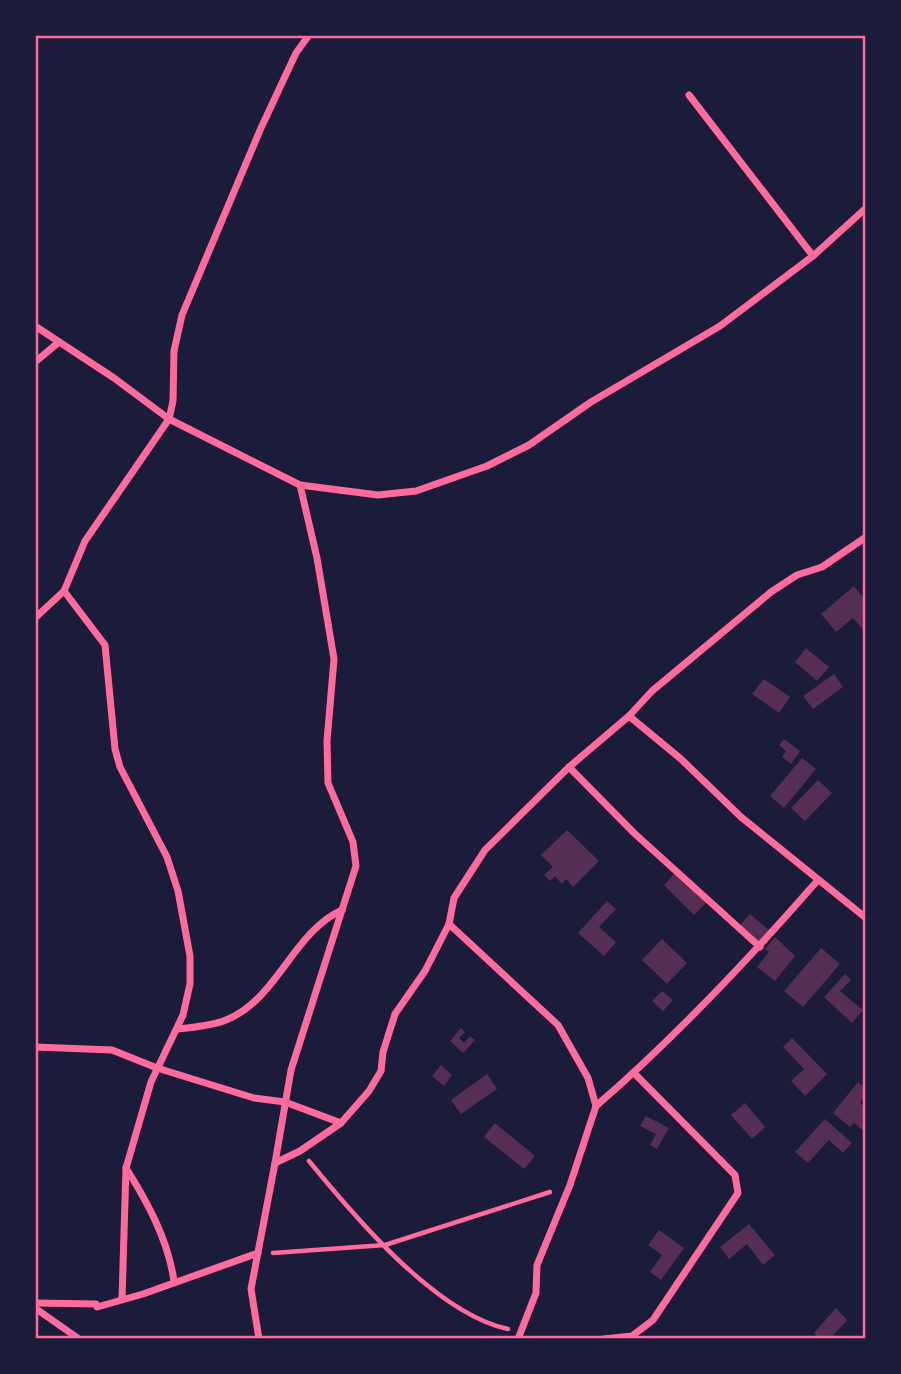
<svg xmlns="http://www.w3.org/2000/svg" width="901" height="1374" font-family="Poppins,sans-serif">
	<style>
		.building { fill: #542f53 }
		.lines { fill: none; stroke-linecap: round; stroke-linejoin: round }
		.path { stroke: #ff6b9d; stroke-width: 4.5 }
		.minor { stroke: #ff6b9d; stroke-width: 7 }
		.neatline { fill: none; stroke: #ff6b9d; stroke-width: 2.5 }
	</style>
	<rect width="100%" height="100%" fill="#1b1b3a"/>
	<g class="building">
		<path d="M854,586L866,601V633L853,618L836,632L821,614Z"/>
		<path d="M806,648L829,667L817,681L795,662Z"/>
		<path d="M834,674L843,687L813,709L803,696Z"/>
		<path d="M764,679L790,697L779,713L752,694Z"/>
		<path d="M784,739L800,751L791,764L782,757L786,751L779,745Z"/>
		<path d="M802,758L816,769L784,808L770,796Z"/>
		<path d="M818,780L832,793L805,821L791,808Z"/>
		<path d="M567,830L599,861L573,887L566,879L562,884L555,876L550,881L544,875L553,867L541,855Z"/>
		<path d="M676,872L707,902L694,915L664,885Z"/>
		<path d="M607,901L616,909L599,927L616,942L604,956L578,933Z"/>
		<path d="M750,914L771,932L760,943L740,925Z"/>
		<path d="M775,937L795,956L775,981L757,967L769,952L765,949Z"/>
		<path d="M662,939L687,963L667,984L642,960Z"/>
		<path d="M821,948L840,964L803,1007L784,991Z"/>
		<path d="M845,974L851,980L840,991L863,1010L852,1023L824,997Z"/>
		<path d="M662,991L673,1000L663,1011L652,1001Z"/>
		<path d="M461,1028L465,1032L459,1038L464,1043L470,1036L475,1040L463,1053L450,1041Z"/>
		<path d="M792,1038L827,1074L805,1096L791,1081L804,1069L783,1047Z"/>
		<path d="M441,1065L452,1075L444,1086L432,1076Z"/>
		<path d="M487,1074L497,1089L461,1114L451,1100Z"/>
		<path d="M858,1082L866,1089V1095L860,1103L866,1108V1133L854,1123L850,1127L833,1113Z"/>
		<path d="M745,1103L765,1127L752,1139L731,1115Z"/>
		<path d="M646,1116L669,1128L657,1149L650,1145L656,1134L640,1126Z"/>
		<path d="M825,1119L852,1143L843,1153L829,1140L808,1163L795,1152Z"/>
		<path d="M495,1123L535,1156L524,1169L484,1137Z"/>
		<path d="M749,1224L775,1255L763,1265L747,1244L729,1259L720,1247Z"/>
		<path d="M659,1230L684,1248L661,1280L650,1272L662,1255L648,1245Z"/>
		<path d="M836,1308L847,1320L830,1339H818L814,1333Z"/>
	</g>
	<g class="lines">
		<g class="path">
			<path d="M309,1161C354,1216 436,1314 508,1329"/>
			<path d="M273,1253L385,1245L550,1192"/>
		</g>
		<g class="minor">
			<path d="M689,95L813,256"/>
			<path d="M35,326L114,378L169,419L300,485L378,495L416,491L487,466L529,445L591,402L720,326L813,256L866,208"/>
			<path d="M35,362L59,342"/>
			<path d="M64,591L105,645L115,749L120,767L167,857L178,891L190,956V984L183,1015L151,1082L126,1168L122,1299"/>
			<path d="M35,618L64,591L85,541L169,419L173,401L174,351L182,315L261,128L296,53L309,35"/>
			<path d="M629,716L652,691L771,592L797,575L822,567L866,537"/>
			<path d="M569,767L634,833L760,947"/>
			<path d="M449,924L558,1025L588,1078L596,1106L570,1185L537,1265L536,1293L518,1339"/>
			<path d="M178,1029C194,1027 212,1026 226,1020C277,1000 293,932 342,910"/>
			<path d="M35,1047L112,1050L157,1068L254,1098L285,1102L341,1123"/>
			<path d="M596,1106C676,1037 749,959 818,880"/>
			<path d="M275,1163L291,1070L356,866L353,842L328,783L327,741L334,659L317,558L300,485"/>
			<path d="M126,1168C148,1203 168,1240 174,1281"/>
			<path d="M35,1303L96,1304L97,1307L143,1294L258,1253"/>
			<path d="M35,1308L79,1339"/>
			<path d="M259,1339L251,1289L275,1163L300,1151L341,1123L369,1091L381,1071L383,1052L395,1014L425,971L449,924L454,898L485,850L569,767L629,716L681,759L741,817L866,918"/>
			<path d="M604,1339L632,1336L653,1320L738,1193L735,1175L634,1073"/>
		</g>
	</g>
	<rect width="901" height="1374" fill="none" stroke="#1b1b3a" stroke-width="74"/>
	<rect x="37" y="37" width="827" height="1300" class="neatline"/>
</svg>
